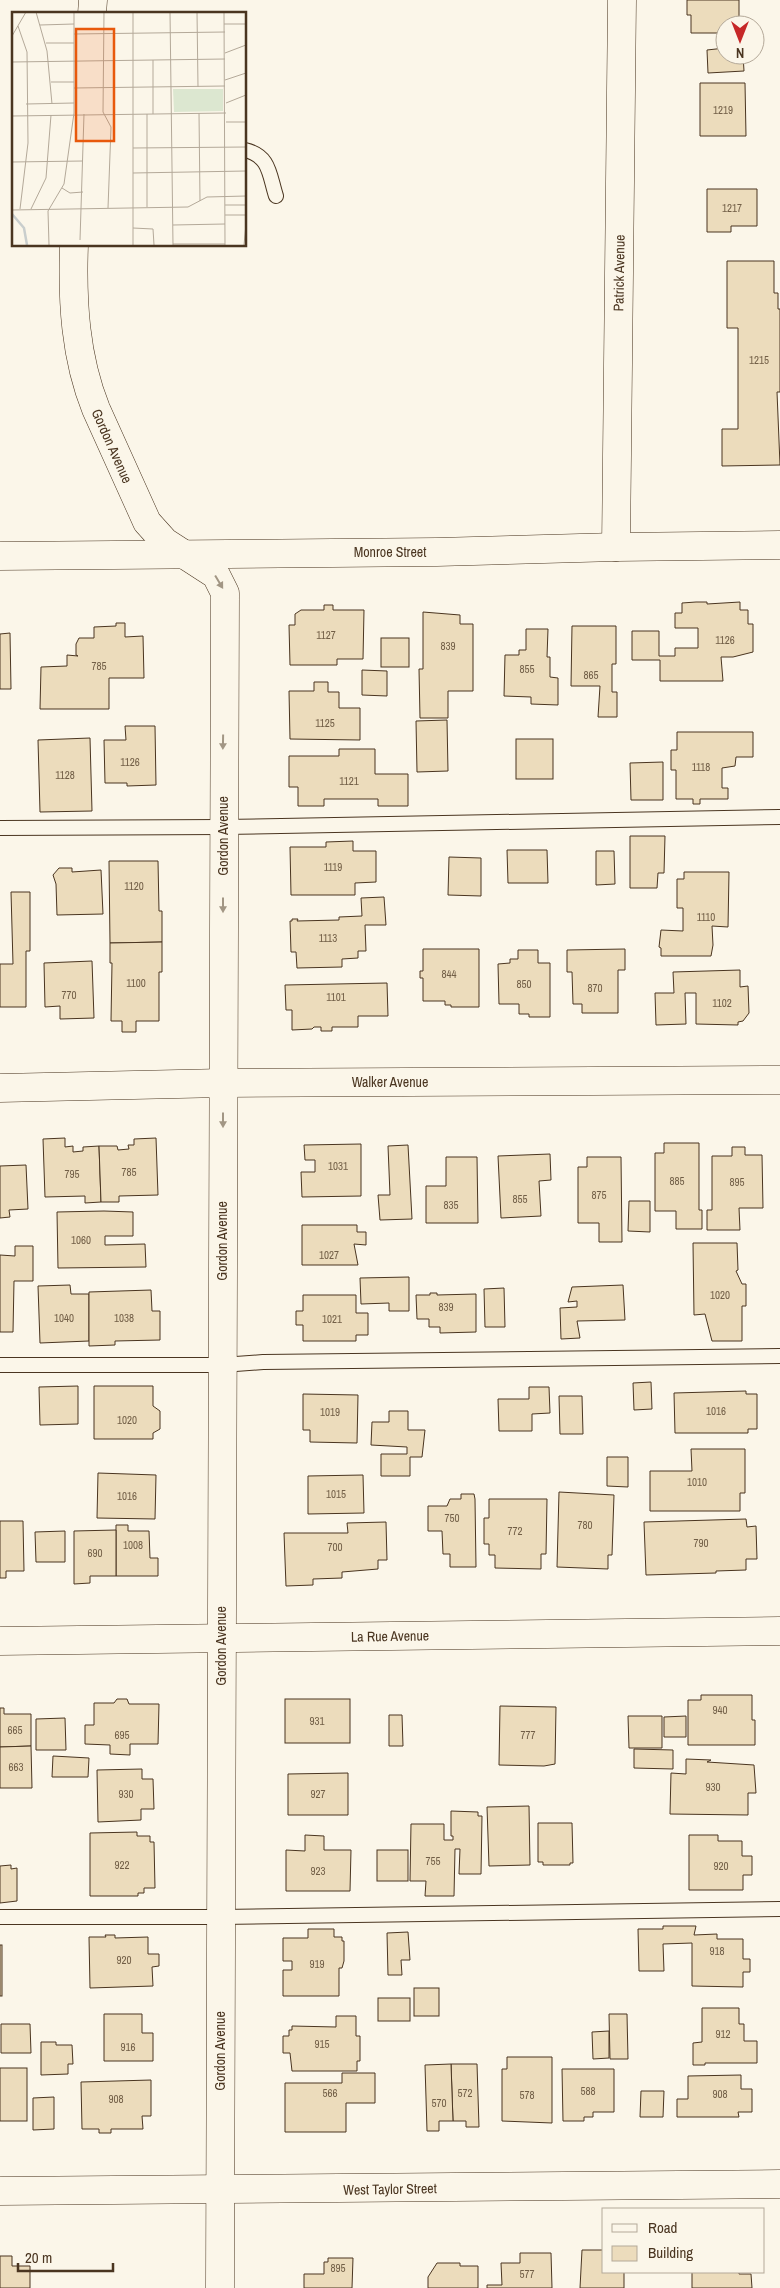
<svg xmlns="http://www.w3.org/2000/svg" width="780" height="2288" font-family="'Archivo Narrow',sans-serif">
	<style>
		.building { fill: #ecdcbc; stroke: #4a3520 }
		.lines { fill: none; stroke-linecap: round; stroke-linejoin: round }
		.service-casing { stroke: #4a3520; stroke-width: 16 }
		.minor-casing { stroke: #4a3520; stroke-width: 29 }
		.tertiary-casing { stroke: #4a3520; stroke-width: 29 }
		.service { stroke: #fbf6e9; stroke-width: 14 }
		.minor { stroke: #fbf6e9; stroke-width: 28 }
		.tertiary { stroke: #fbf6e9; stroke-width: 28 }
		.oneway { fill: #a29684 }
		.labels { text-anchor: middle; stroke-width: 4; stroke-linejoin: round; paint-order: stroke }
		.number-label { font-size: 11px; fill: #725f47 }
		.street-label { font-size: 14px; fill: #4a3520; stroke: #fbf6e9 }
		.inset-river { fill: none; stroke: #c9cecd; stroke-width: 2.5 }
		.inset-road { fill: none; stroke: #b4a999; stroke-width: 1 }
		.view { fill: #e8590c; fill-opacity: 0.15; stroke: #e8590c; stroke-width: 2.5 }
		.inset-edge { fill: none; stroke: #4a3520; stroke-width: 2.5 }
	</style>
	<rect width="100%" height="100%" fill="#fbf6e9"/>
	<g class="building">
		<path d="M687,0H739V25H725V33H691V15H687Z"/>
		<path d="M725,48V55H743L744,71L708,73L707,50Z"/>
		<path d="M700,83H745L746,136H700Z"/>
		<path d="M707,189H757V226H731V232H707Z"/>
		<path d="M727,261H774V293H778V309H780V392H777L780,465L722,466V429H738V328H727Z"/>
		<path d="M696,602H707V604L740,602V610H748V624H753V652L733,657H721L723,681H660V660H632V631H659V656H675V648H698V628H675V613H682V603Z"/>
		<path d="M324,605H333V610H364L363,659H337V665H290L289,625H295V614L301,610H324Z"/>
		<path d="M423,612L460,615V624H473V691H448V718H420L419,669H423Z"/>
		<path d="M116,623H125V637L143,636L144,678H109V709H40L41,667L67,666V655L78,656L76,655V644L79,638H94V627L116,626Z"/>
		<path d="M572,626H616V664H612V692H617V717H598L600,686H571Z"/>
		<path d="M526,629H548L547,657H550V677L558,678V705L531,704V697L504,696L505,655H519V650H526Z"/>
		<path d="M10,633L11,689H0V634Z"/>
		<rect x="381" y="638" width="28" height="29"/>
		<path d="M362,670L387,671V696L362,695Z"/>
		<path d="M314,682H328V692H339V708H360V740L290,739L289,691H314Z"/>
		<path d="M447,720L448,771L417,772L416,721Z"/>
		<path d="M125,726H155L156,785L127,786V783H105L104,740H126Z"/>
		<path d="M677,732H753V757H736L735,766L722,768V788H728V799H700V804H693V799H676V770H671V750H677Z"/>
		<path d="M90,738L92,811L40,812L38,740Z"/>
		<rect x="516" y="739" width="37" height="40"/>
		<path d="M339,749H375V774H408V806H378V799H324V806H298V787H289V756H339Z"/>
		<path d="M663,762V800H631L630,763Z"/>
		<path d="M630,836H665L664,873H658L657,888H630Z"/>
		<path d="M353,841V851H376V882L355,883V895H291L290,847H326V842Z"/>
		<path d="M507,850H547L548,883H508Z"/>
		<path d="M596,851H614L615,884L596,885Z"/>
		<path d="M449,857L481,858V896L448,895Z"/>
		<path d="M109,861H158L159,911H162V942L110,943Z"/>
		<path d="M59,868H72V872L101,870L103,914L57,915L56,884L53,875Z"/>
		<path d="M684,872H729L728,927L712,926L713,945L711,956H661V948L659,947L661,930L683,931V908H677V879H684Z"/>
		<path d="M11,892H30V951H26V1007H0V964H13Z"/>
		<path d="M384,897L386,925H365L366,951H358V958L342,959V967L297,968L296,952H291L290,921H292V919H298L297,921L339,920V917L362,916L361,898Z"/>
		<path d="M162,942V972H159V1021H136V1032H122V1021H111L112,963H110V943Z"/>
		<path d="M423,949H479V1007H451V1005H445V1001H423V978H420V971H423Z"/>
		<path d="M625,949V970H618V1013H582V1004H573L572,972H567V950Z"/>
		<path d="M518,950H538V963H550V1017H529V1014H519V1004H499L498,964L510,963V959H518Z"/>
		<path d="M92,961L94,1018L60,1019V1006L45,1007L44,963Z"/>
		<path d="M740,970V987L748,986L749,1013L743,1021L738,1022V1025L696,1024V993H685L686,1024L656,1025L655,993H674L673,972Z"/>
		<path d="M387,983L388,1016H358V1027H332V1031H321V1027H314L312,1029L292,1030V1010H286L285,985Z"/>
		<path d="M65,1138V1147L73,1146V1152L83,1151V1147L99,1146L101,1202L85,1203V1196L45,1197L43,1139Z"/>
		<path d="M156,1138L158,1195L119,1196V1202H101L99,1146H117L118,1150L129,1149L128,1145H134V1139Z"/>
		<path d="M664,1143H699V1210H702V1229H676V1211H655V1153H664Z"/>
		<path d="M361,1144V1196L302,1197L301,1172H315V1160H305L304,1145Z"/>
		<path d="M408,1145L412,1219L380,1220L378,1195H390L388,1146Z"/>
		<path d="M732,1147H745V1155H762L763,1208H739L740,1230H707V1210H712V1156H732Z"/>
		<path d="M550,1154L551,1180L539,1181L541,1216L501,1218L498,1156Z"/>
		<path d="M446,1157H477L478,1223H426V1186H446Z"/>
		<path d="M587,1157H621L622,1242H599V1223H578V1167H587Z"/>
		<path d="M26,1165L28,1209L9,1210L10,1217L0,1218V1166Z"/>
		<path d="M629,1201H650V1232L628,1231Z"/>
		<path d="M104,1211L133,1212V1236H105V1245L145,1244L146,1267L58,1268L57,1212Z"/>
		<path d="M302,1225H357V1232H366V1245L354,1244L358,1265H302Z"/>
		<path d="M693,1243H737L738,1270L736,1271L742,1284H746V1306H742V1341H712L705,1314L694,1315Z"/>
		<path d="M15,1246H33V1281H14L13,1332H0V1255L15,1256Z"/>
		<path d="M409,1277V1311H389V1303L361,1304L360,1278Z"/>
		<path d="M70,1285L71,1294H89V1341L40,1343L38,1286Z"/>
		<path d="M623,1285L625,1320L577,1321L580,1338L561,1339L560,1308L577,1307V1301L568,1302L572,1287Z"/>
		<path d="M504,1288L505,1327H485L484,1289Z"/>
		<path d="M151,1290L152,1311H160V1340L115,1341V1345L89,1346V1292Z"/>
		<path d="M430,1293H437V1295L476,1294V1332L440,1333V1327H429V1319H417L416,1295H430Z"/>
		<path d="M303,1295H356V1313H368V1335H356V1341H303V1325H296V1311H303Z"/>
		<path d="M651,1382L652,1409L634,1410L633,1383Z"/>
		<path d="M78,1386V1424L40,1425L39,1387Z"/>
		<path d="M94,1386H153V1406L160,1411V1429L153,1433V1439H94Z"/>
		<path d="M529,1387H549L550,1413L532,1414V1431H499L498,1399H529Z"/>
		<path d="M746,1391V1394H757V1429H748V1433H675L674,1393Z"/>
		<path d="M303,1394L358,1395L357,1443L310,1442V1430H303Z"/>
		<path d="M559,1396H582L583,1434H560Z"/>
		<path d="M389,1411H408V1430H425L422,1457H410V1476H381V1454H407V1447L371,1445L372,1422H389Z"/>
		<path d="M691,1449H745V1493H740V1511H650V1471H692Z"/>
		<path d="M607,1457H628V1487L607,1486Z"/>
		<path d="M98,1473L156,1475L155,1519L97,1518Z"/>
		<path d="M363,1475L364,1513L308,1514V1476Z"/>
		<path d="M559,1492L614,1495L612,1555H608V1569L557,1567Z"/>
		<path d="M461,1494H474L475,1499L476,1567H450V1554H443L442,1531H428V1506H447L450,1499H461Z"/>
		<path d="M489,1499H547L546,1554H541V1569L495,1568V1555H489V1544H484V1518H489Z"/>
		<path d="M746,1519L747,1527L756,1526L757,1559H746V1570L716,1571V1573L646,1575L644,1522Z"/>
		<path d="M0,1521H23L24,1571H6V1578H0Z"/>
		<path d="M386,1522L387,1560H378V1569L342,1572V1578L313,1579V1585L286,1586L284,1533H348L347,1523Z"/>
		<path d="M116,1525H128V1531H149L150,1558H158V1576H116Z"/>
		<path d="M116,1530V1576H90V1583L74,1584V1531Z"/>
		<path d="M65,1531V1562H36L35,1532Z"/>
		<path d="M701,1695H752V1720H755V1745H688V1700H701Z"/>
		<path d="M117,1699H127L129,1704H159L158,1744H130V1755L110,1754V1745L85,1744V1725H94V1703H114Z"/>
		<rect x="285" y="1699" width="65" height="44"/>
		<path d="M500,1706L556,1707L555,1764L544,1766L499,1765Z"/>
		<path d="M0,1708H4V1714H31V1746L0,1747Z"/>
		<path d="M389,1715H402L403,1746H389Z"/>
		<path d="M628,1716H662V1748H629Z"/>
		<path d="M686,1716V1737H664V1717Z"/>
		<path d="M65,1718L66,1750H36V1719Z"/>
		<path d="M31,1746L32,1788H0V1747Z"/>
		<path d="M634,1749L673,1750V1769L634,1768Z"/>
		<path d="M53,1756L89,1758L88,1777H52Z"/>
		<path d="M686,1759L711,1760L707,1762L754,1765L756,1793H748V1815L670,1814L671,1773L686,1774Z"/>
		<path d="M142,1769V1779H153L154,1809H141V1820L98,1822L97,1770Z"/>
		<path d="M348,1773V1815H288V1774Z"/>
		<path d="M529,1806L530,1865L489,1866L487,1807Z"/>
		<path d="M451,1811L478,1812V1816H482L481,1874H459L460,1849H455L454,1896H425L426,1881H410L411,1824H444V1840H453V1836H451Z"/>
		<path d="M538,1823H572L573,1863H570V1865H543V1862H538Z"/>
		<path d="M137,1832V1836H150V1842H154L155,1888H144V1893H138V1896H90V1833Z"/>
		<path d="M305,1835L324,1836V1850H351L350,1891H286V1850L305,1851Z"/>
		<path d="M689,1835H718V1841H742V1856H752V1875H743V1890H689Z"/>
		<rect x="377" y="1850" width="31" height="31"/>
		<path d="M11,1865V1869L17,1868V1901L0,1903V1866Z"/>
		<path d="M663,1926H696L694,1935L717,1934V1939H743V1959H750V1972H743V1987L692,1986V1943L663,1944L664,1971H639L638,1929H663Z"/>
		<path d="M308,1929H334V1937H342V1941H344V1961L342,1968H339V1996H283V1970H292V1961H283V1938H308Z"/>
		<path d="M408,1932L410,1960H401L402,1975H388L387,1933Z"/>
		<path d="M105,1935H115V1938L148,1937V1954H159V1966L152,1967L153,1986L90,1988L89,1937H106Z"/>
		<rect x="0" y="1945" width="2" height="51"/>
		<rect x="414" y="1988" width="25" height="28"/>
		<rect x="378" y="1998" width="32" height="23"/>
		<path d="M702,2008H739V2024H744V2041H757V2063H705V2065H693V2043L702,2042Z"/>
		<path d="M104,2014H142V2033H153V2061H104Z"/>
		<path d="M609,2014H627L628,2059H610Z"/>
		<path d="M336,2016H356V2036H360V2061H357V2071H292L290,2053H283V2036H289V2030H292V2026L336,2027Z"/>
		<path d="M1,2024H30L31,2053H1Z"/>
		<path d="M609,2031V2058L593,2059L592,2032Z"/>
		<path d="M41,2042H56V2045H72L73,2064H68V2074L41,2075Z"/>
		<path d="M507,2057H552V2123L502,2121V2069H507Z"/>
		<path d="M451,2064H477L479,2127H466V2121H453Z"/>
		<path d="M451,2064L453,2121H439V2131H427L425,2065Z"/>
		<rect x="0" y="2068" width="27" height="53"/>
		<path d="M562,2069H614V2112H593V2117H584V2121H563Z"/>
		<path d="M342,2073H375V2103H346V2132H285V2083H342Z"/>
		<path d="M741,2075V2089H752V2112H738L739,2117H677V2099H688V2076Z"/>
		<path d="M151,2080V2116H142L143,2129H111V2133H99V2129H82L81,2082Z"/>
		<path d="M641,2091H664L663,2117H640Z"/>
		<path d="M54,2097V2129L33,2130V2098Z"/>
		<path d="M582,2250H604V2272H624V2288H580Z"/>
		<path d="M520,2253H551L552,2288H487V2285H502L501,2263H520Z"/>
		<path d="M0,2256H12V2266H30V2288H0Z"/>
		<path d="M328,2258H353L352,2288H304V2274H324V2262H328Z"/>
		<path d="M437,2263H460V2266H478V2288H428V2277Z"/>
		<path d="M692,2272H739V2274H751L752,2288H692Z"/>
	</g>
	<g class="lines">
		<defs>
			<g id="service">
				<path d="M245,150C270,156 269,174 276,196"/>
				<path d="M0,828L223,827L780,817"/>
				<path d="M0,1365H222L263,1362L780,1356"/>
				<path d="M0,1917H220L780,1909"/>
			</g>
			<g id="minor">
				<path d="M92,14L93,0"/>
				<path d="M74,245C72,301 75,357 96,409L147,522L165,542L216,575L225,593L220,2288"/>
				<path d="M616,547L622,0"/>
				<path d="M0,1088L223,1083L780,1080"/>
				<path d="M0,1641L780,1631"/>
				<path d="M0,2191L780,2184"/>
			</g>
			<path id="tertiary" d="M0,556L437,552L616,547L780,545"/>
		</defs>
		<use href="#service" class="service-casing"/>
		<use href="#minor" class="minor-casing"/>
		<use href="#tertiary" class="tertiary-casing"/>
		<use href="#service" class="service"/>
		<use href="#minor" class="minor"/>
		<use href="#tertiary" class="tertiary"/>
	</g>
	<defs><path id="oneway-solid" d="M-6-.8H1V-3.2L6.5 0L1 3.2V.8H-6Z" transform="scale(1.25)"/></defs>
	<g class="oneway">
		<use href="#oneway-solid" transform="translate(219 582) rotate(59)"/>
		<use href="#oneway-solid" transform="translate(223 742) rotate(91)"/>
		<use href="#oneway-solid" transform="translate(223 905) rotate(90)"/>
		<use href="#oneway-solid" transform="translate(223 1120) rotate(90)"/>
	</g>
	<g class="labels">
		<g class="number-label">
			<text x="723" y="114">1219</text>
			<text x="732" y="212">1217</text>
			<text x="759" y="364">1215</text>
			<text x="326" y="639">1127</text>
			<text x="725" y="644">1126</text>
			<text x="448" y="650">839</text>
			<text x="99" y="670">785</text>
			<text x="527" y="673">855</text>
			<text x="591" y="679">865</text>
			<text x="325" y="727">1125</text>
			<text x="130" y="766">1126</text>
			<text x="701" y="771">1118</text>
			<text x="65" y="779">1128</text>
			<text x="349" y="785">1121</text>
			<text x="333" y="871">1119</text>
			<text x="134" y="890">1120</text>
			<text x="706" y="921">1110</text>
			<text x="328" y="942">1113</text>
			<text x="449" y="978">844</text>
			<text x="136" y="987">1100</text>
			<text x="524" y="988">850</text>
			<text x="595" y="992">870</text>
			<text x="69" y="999">770</text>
			<text x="336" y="1001">1101</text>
			<text x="722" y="1007">1102</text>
			<text x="338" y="1170">1031</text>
			<text x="129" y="1176">785</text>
			<text x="72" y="1178">795</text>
			<text x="677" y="1185">885</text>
			<text x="737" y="1186">895</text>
			<text x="599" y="1199">875</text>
			<text x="520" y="1203">855</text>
			<text x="451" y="1209">835</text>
			<text x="81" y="1244">1060</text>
			<text x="329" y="1259">1027</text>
			<text x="720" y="1299">1020</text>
			<text x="446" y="1311">839</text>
			<text x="64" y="1322">1040</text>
			<text x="124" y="1322">1038</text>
			<text x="332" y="1323">1021</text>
			<text x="716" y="1415">1016</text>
			<text x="330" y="1416">1019</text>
			<text x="127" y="1424">1020</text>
			<text x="697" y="1486">1010</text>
			<text x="336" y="1498">1015</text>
			<text x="127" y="1500">1016</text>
			<text x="452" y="1522">750</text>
			<text x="585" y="1529">780</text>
			<text x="515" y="1535">772</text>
			<text x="701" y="1547">790</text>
			<text x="133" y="1549">1008</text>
			<text x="335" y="1551">700</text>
			<text x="95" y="1557">690</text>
			<text x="720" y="1714">940</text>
			<text x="317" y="1725">931</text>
			<text x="15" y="1734">665</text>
			<text x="122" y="1739">695</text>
			<text x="528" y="1739">777</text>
			<text x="16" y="1771">663</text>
			<text x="713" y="1791">930</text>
			<text x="126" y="1798">930</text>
			<text x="318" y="1798">927</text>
			<text x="433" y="1865">755</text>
			<text x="122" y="1869">922</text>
			<text x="721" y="1870">920</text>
			<text x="318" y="1875">923</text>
			<text x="717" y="1955">918</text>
			<text x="124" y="1964">920</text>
			<text x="317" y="1968">919</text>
			<text x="723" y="2038">912</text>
			<text x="322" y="2048">915</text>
			<text x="128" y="2051">916</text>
			<text x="588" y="2095">588</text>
			<text x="330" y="2097">566</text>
			<text x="465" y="2097">572</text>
			<text x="720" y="2098">908</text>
			<text x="527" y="2099">578</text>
			<text x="116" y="2103">908</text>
			<text x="439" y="2107">570</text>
			<text x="338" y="2272">895</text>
			<text x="527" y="2278">577</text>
		</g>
		<g class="street-label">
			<text transform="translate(619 273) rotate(-89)" y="5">Patrick Avenue</text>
			<text transform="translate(112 446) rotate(66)" y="5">Gordon Avenue</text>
			<text x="390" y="557">Monroe Street</text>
			<text transform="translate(223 836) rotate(-90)" y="5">Gordon Avenue</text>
			<text x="390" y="1087">Walker Avenue</text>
			<text transform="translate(222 1241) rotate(-90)" y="5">Gordon Avenue</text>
			<text transform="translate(390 1636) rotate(-1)" y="5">La Rue Avenue</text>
			<text transform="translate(221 1646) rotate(-90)" y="5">Gordon Avenue</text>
			<text transform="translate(220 2051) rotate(-90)" y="5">Gordon Avenue</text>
			<text transform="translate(390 2189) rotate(-1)" y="5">West Taylor Street</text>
		</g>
	</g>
	<g transform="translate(12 12)">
		<rect width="234" height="234" fill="#fbf6e9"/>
		<path d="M161,77H211V99L162,100Z" fill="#dce7d0"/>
		<path class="inset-river" d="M0,202L12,216L15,233"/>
		<path class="inset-road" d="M24,0L35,39L40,92M92,0L91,100L99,115L96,196M158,0L161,233M185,0L186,75M212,0L213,233M212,12H234M28,13L62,12M6,14L15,40L16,131L8,197M62,22L213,20M0,24L14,0M34,31H62M213,41L234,33M141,48V102M0,50L213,47M213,68L234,61M39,70H62M62,76L213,74M214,91L234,83M14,92L62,91M187,101L188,189M135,102V195M0,104L214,101M214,110H234M121,136L234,135M0,150L71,149M121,161L234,159M50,176L58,181L71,180M213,193H234M19,197L34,166L39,103M0,198L176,195L195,185L234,184M213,203H234M161,213L213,212M121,216L141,217L142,233M68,228L72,102M161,232H213M37,233L36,199L52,172L62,101V0M121,233V0M232,233L234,212"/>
		<path class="view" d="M64,17H102V129H64Z"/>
		<rect width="234" height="234" class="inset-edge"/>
	</g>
	<rect x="602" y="2208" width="162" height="65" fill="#fbf6e9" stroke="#b4a999"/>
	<rect x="612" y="2224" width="25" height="8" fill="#fbf6e9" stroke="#b4a999"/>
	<text x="648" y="2233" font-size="15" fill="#4a3520">Road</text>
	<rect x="612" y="2246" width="25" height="15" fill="#ecdcbc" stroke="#b4a999"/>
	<text x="648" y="2258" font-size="15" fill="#4a3520">Building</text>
	<g transform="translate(740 40) rotate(180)"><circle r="24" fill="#fbf6e9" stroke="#b4a999"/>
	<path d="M0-4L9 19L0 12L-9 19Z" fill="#c62828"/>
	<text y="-8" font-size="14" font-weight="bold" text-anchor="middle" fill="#4a3520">N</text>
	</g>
	<path d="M18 2263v8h95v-8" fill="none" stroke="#4a3520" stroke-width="2.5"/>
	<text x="25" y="2263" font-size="15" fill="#4a3520" stroke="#fbf6e9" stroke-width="4" paint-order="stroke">20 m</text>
</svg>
